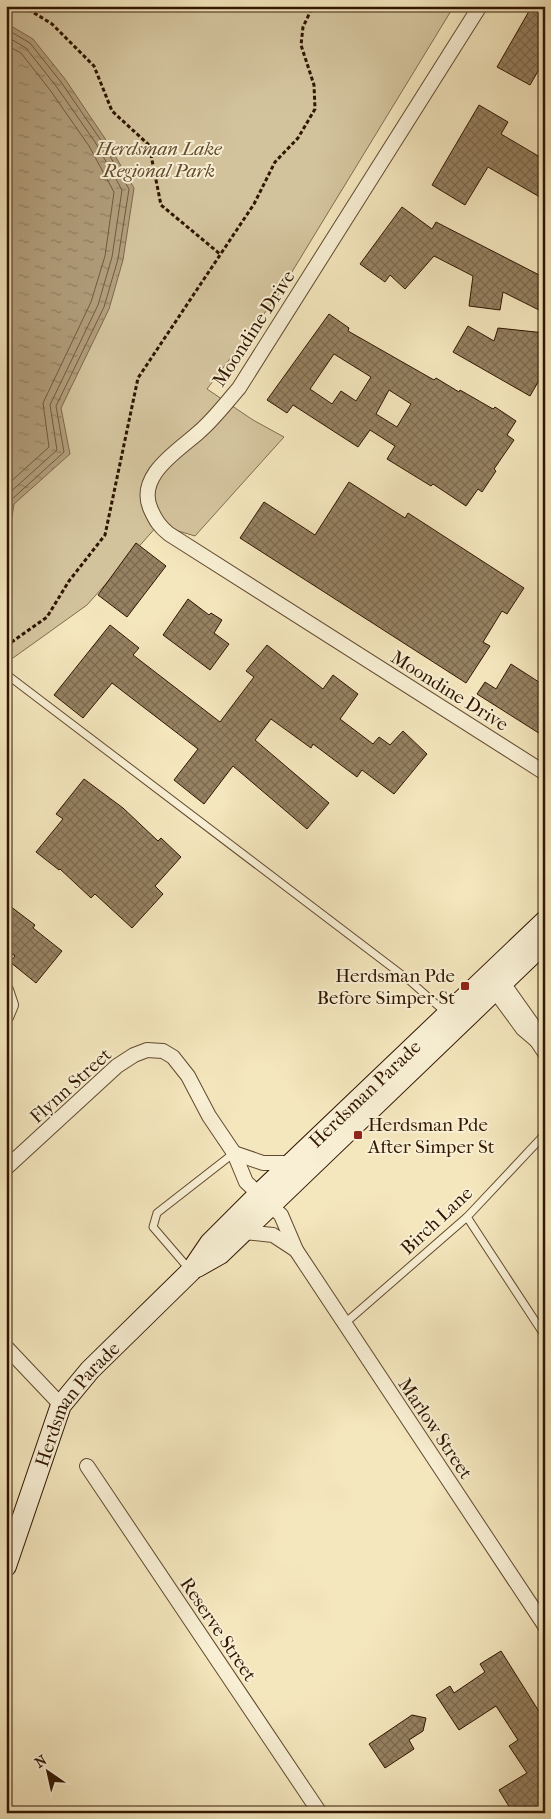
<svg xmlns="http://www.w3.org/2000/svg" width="551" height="1819" font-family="'IM FELL French Canon',serif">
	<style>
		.park { fill: #d3c39d; stroke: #826c4e }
		.water { fill: url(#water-ripples); stroke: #7e684b }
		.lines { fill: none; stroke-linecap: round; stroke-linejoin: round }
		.shore { stroke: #725a3e; stroke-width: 1 }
		.building { fill: url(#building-cross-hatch); stroke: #311600; fill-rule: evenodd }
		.service-casing { stroke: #624a2f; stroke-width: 9 }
		.minor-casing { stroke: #624a2f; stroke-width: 16 }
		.secondary-casing { stroke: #311600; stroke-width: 22 }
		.path { stroke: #311600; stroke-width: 3; stroke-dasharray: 4 2.5; stroke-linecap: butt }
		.service { stroke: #f8efd4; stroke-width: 7 }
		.minor { stroke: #f8efd4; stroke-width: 14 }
		.secondary { stroke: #f8efd4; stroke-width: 20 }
		.poi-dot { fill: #8f2418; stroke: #f8efd4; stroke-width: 2 }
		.labels { text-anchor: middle; stroke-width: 4; stroke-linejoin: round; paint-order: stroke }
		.park-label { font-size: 19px; font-style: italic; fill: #624a2f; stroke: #f8efd4 }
		.street-label { font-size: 19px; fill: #311600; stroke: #f8efd4 }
		.poi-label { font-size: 19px; fill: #311600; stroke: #f8efd4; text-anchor: end }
	</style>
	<defs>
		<pattern id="water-ripples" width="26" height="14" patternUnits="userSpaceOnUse" patternTransform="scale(1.25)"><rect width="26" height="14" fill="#b29f7d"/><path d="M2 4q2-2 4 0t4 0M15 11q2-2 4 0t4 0" fill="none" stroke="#918164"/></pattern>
		<pattern id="building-cross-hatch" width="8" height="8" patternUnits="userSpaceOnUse" patternTransform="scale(1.25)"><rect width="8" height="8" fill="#968262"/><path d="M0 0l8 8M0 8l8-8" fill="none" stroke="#7b694e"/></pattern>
	</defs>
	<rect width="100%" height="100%" fill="#f4e6bd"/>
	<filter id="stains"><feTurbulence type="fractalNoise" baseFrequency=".004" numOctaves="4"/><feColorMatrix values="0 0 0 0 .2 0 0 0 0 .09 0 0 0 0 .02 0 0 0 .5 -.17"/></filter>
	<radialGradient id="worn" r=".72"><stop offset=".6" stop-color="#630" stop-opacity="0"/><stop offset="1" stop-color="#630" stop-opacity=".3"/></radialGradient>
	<path class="park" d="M6,6H454L276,298L207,389L253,420L284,437L195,536L158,525L87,605L6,663Z"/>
	<path class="water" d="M6,23L33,39L65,79L104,137L134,188L123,260L109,309L61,408L70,454L14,504L6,555Z"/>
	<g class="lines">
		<g class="shore">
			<path d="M6,29L30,43L61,82L100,139L129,189L118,259L104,307L56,406L64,452L11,500L6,523"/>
			<path d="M6,36L26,48L56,86L95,142L122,190L112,257L98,305L50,405L57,450L6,496"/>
			<path d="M6,45L21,53L50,90L89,146L114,192L105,256L91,302L43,403L49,447L6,486"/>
		</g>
	</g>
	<g class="building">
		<path d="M532,6H545V59L530,85L497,67Z"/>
		<path d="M479,105L508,122L501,134L545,160V200L488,167L465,205L432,185Z"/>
		<path d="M402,207L432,229L436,222L545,278V313L503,292L500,310L469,306L473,276L434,256L405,289L390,275L385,282L360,264Z"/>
		<path d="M329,314L349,328L348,331L434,380L436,378L459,392L460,390L493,409L495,407L516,421L507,435L514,440L494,469L496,471L482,492L478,489L466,506L433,484L431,486L387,459L395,446L370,430L358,447L293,405L287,413L267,400ZM334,354L371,377L356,401L341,391L332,404L310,389ZM389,390L411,404L397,427L376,414Z"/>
		<path d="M468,326L494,341L498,328L545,333V370L530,396L453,352Z"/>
		<path d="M349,482L405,518L408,513L524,588L507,614L502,611L483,642L490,646L466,683L240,538L264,502L315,535Z"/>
		<path d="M136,543L166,566L127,617L98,595Z"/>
		<path d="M188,599L209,615L211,613L222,620L214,633L229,644L210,670L163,635Z"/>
		<path d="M110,625L139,648L133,655L220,722L254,677L246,671L267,645L323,689L333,675L358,694L340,719L373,744L379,737L390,745L403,731L427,754L394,794L362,770L357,777L313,744L311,748L271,719L255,740L329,803L307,829L233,766L204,804L174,780L198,749L112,683L83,718L54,695Z"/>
		<path d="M511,664L545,686V737L477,694L485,682L496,689Z"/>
		<path d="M84,779L123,808L158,841L161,838L181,857L155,886L163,894L132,928L95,894L91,898L60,869L59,870L36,852L63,819L56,814Z"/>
		<path d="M6,903L35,925L33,928L62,951L36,983L10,962L15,956L6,950Z"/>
		<path d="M501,1651L545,1721V1813H513L499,1790L527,1773L509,1746L518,1740L496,1706L459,1730L436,1695L450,1686L454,1693L485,1672L480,1664Z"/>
		<path d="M412,1715L426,1718L423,1731L409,1740L414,1749L385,1768L369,1744Z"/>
	</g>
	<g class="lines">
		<defs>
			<g id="service">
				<path d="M6,674L410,981L445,1012"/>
				<path d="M467,1217L545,1336"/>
				<path d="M190,1270L153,1227L157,1213L234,1153"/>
				<path d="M344,1324L467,1217L545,1134"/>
			</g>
			<g id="minor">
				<path d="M480,6L239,388C226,403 214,419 199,432C178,451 135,476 151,510C156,521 160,527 169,534L545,773"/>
				<path d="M498,976L532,1024L537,1041L545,1053"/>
				<path d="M490,984L523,1029L537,1041"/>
				<path d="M6,990L11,1005L6,1017"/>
				<path d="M234,1153L263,1163H291"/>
				<path d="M6,1168L117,1066L134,1055L147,1050L163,1051L173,1057L188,1076L209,1116L234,1153L246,1182L281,1215L296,1250L545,1626"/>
				<path d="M244,1232L273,1235L296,1250"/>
				<path d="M6,1347L61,1405"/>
				<path d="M87,1466L320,1813"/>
			</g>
			<g id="secondary">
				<path d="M197,1267L220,1254L545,942"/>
				<path id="s1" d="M6,1566L61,1405L90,1370L191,1271L210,1243L258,1195L545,921"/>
			</g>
		</defs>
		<use href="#service" class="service-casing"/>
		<use href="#minor" class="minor-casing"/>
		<use href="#secondary" class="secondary-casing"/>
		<g class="path">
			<path d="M23,6L52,24L94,66L112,111L149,145L161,205L220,254"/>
			<path d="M6,646L47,617L69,581L105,535L138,378L254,204L275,162L298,138L315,109L314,85L301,45L303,27L313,6"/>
		</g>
		<use href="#service" class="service"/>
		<use href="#minor" class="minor"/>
		<use href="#secondary" class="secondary"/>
	</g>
	<g class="poi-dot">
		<rect x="460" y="981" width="10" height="10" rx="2.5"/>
		<rect x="353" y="1130" width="10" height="10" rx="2.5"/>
	</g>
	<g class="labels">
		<g class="park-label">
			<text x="159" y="155">Herdsman Lake<tspan x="159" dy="22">Regional Park</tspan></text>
		</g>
		<g class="street-label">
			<text transform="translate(253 328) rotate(-57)" y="7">Moondine Drive</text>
			<text transform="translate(450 690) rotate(32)" y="7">Moondine Drive</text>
			<text transform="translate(70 1085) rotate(-42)" y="7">Flynn Street</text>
			<text dy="7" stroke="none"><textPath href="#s1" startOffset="606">Herdsman Parade</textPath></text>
			<text transform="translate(436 1220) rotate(-43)" y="7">Birch Lane</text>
			<text dy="7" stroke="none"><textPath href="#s1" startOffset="179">Herdsman Parade</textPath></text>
			<text transform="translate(436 1428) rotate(56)" y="7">Marlow Street</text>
			<text transform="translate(219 1629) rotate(56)" y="7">Reserve Street</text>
		</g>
		<g class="poi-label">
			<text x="455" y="982">Herdsman Pde<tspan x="455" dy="22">Before Simper St</tspan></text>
			<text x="368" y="1131" text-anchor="start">Herdsman Pde<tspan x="368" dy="22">After Simper St</tspan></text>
		</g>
	</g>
	<rect width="551" height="1819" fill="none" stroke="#f4e6bd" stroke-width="25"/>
	<rect x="8" y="8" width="536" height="1804" fill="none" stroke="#311600" stroke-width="2.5"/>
	<rect x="12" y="12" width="526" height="1794" fill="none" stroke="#311600"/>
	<g transform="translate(48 1772) rotate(326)" stroke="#f8efd4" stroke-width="4" paint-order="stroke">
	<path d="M0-4L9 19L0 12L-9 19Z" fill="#311600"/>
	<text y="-8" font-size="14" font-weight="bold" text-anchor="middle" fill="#311600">N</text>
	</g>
	<rect width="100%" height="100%" filter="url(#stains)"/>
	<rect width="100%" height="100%" fill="url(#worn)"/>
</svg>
